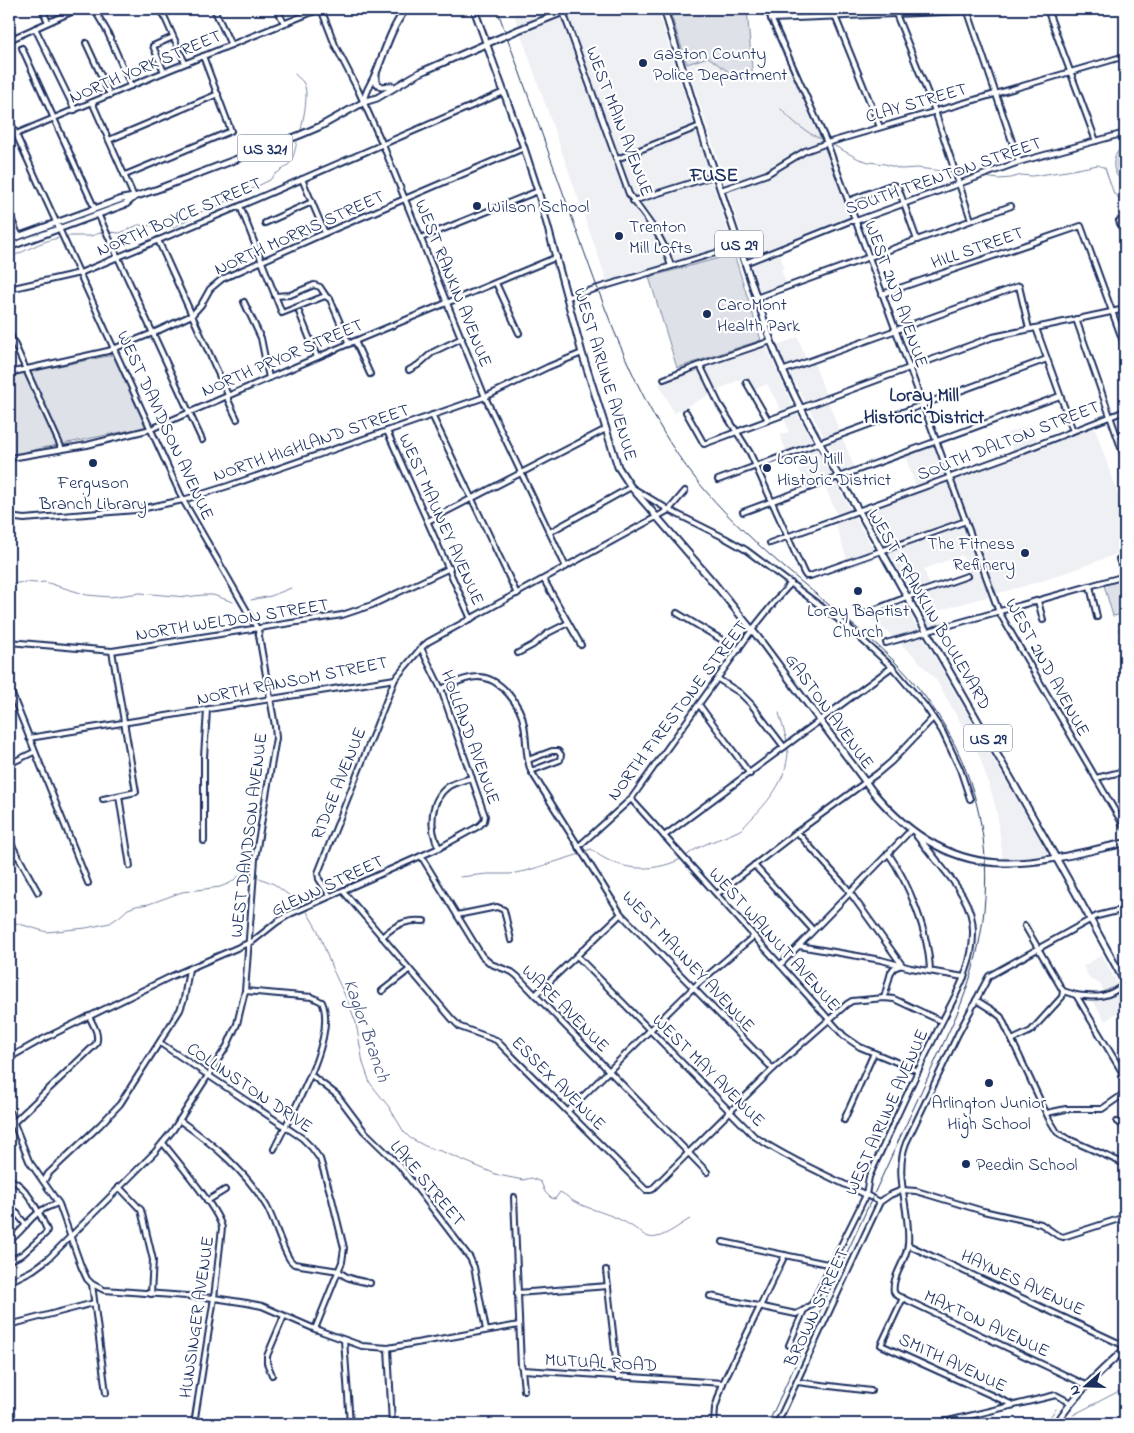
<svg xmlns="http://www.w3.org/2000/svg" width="1134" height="1433" font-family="'Indie Flower',sans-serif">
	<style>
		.built { fill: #eff0f4; fill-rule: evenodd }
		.green { fill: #dee1e7; stroke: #7c88a2 }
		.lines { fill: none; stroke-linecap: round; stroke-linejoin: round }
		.stream { stroke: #77839f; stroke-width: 1 }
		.minor-casing { stroke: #1b2f5e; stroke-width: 8 }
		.major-casing { stroke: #1b2f5e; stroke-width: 9 }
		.minor { stroke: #fff; stroke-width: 4 }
		.major { stroke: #fff; stroke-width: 5 }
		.rail { stroke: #1b2f5e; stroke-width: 1 }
		.major-bridge-casing { stroke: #1b2f5e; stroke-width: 9; stroke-linecap: butt }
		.major-bridge { stroke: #fff; stroke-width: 5 }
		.poi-dot { fill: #1b2f5e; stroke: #fff; stroke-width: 2 }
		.labels { text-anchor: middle; stroke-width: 4.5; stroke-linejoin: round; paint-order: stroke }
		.shield { fill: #fff; stroke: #5f6d8e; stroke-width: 1 }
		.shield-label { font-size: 16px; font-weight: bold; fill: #1b2f5e }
		.poi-label { font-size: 18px; fill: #1b2f5e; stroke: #fff; text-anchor: start }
		.street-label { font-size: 18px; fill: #1b2f5e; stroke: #fff }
		.neighbourhood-label { font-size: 19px; font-weight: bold; fill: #1b2f5e; stroke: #fff }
		.water-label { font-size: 19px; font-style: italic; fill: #49597e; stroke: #fff }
	</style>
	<rect width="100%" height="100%" fill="#fff"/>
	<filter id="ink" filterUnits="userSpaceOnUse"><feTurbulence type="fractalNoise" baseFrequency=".02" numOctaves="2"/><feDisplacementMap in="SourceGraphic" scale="10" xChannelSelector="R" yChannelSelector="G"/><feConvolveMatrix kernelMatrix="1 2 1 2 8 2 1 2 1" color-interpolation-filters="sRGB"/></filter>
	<g filter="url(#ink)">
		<g class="built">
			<path d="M512,9H657L731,241L730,245L607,281Z"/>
			<path d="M708,57L733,74L753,80L758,84L792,72L822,140L853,224L780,254L784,268L781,269L789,291L763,300L687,64Z"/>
			<path d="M798,337L806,359L812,357L834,417L857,474L847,477L843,472L786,366L778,345Z"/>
			<path d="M766,346L793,407L878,558L850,568L835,523L840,521L822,480L805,486L799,469L811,465L804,445L786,451L780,435L789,432L782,412L767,384L754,390L746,376L674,413L659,384L697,368Z"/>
			<path d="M1031,425L1040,447L1094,426L1125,515V551L1045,580L937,611L945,624L930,627L863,506L916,487L905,456L934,446L945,476L1013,451L1007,433ZM962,555L968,572L930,586L924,569Z"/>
			<path d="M900,597L1047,852L1046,855L1029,858L1003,859L997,813L990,787L979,755L958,718L936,680L914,656L884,629L861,612Z"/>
			<path d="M1102,955L1125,998V1007L1105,1021L1093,1001L1107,997L1100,984L1090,979L1083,966Z"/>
		</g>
		<g class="green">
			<path d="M669,9H747L753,80C736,80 722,67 708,57L687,64Z"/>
			<path d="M1125,144V149C1115,158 1115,170 1125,179V183C1109,173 1111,154 1125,144Z"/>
			<path d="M734,254L761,340L677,368L649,277Z"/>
			<path d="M113,355L146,427L9,455V376Z"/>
			<path d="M1125,579V614L1113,616L1104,585Z"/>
		</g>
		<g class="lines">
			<g class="stream">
				<path d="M295,74C297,77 301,79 303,82C310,91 303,120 301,130"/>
				<path d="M781,109C794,123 805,132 823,140"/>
				<path d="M833,145L859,159L869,162L885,164L901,169L917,168L952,172"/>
				<path d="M959,173L976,175"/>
				<path d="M984,177L999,179L1011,178L1021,175L1032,176L1067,171L1098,165L1105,168L1114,194L1118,197L1125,199"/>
				<path d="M108,232L120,233L138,225L175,227L198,213L215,207L270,180C276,171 283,171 289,164C294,158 295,149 297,142"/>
				<path d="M67,236H91L103,232"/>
				<path d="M9,258C26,251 39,242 58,238"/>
				<path d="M9,584L27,582L35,583L45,582L87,595L110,597L140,593L186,597L203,595H213L233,602"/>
				<path d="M251,600L271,596L291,588"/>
				<path d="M1118,630L1125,626"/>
				<path d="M779,713L787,741"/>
				<path d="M585,851L591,849C596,852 599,856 604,858C629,872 658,871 683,858"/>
				<path d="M686,856C701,843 720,840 738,831C743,829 748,822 752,818C771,799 789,776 788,747"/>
				<path d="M257,877L274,884L302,905"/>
				<path d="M460,877L487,874H510L526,871L580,854"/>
				<path d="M306,910L318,931L332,968L349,1004L356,1023L363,1063L370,1083L389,1107L404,1132L410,1138L425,1146L433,1149L441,1151L498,1175L523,1180L531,1178L541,1182L545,1192L551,1198L555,1199L560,1192C567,1195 571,1201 579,1204C598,1212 615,1215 633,1227C640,1231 647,1240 657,1237C669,1234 679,1225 690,1219"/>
				<path d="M9,921L47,932L86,928L110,923L119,917L128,909L136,906L149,904L182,892L220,887L230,883L239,876H250"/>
				<path d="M1073,1415L1125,1388"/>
				<path d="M1045,1424L1056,1409"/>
			</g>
			<defs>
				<g id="minor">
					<path d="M42,9L48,22"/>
					<path d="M94,9L107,31L131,86"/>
					<path d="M161,9L185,63"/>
					<path d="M214,9L231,45"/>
					<path d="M277,9L284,23"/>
					<path d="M321,9L335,45L358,90L383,145L485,397L566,567"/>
					<path d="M562,9L629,194L657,233L665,248L671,266"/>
					<path d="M767,9L827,143L999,612L1125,828"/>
					<path d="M835,9V16L880,127"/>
					<path d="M967,9L1019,162"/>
					<path d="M1047,9L1096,141"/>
					<path d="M896,14L935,111L971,220"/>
					<path d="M771,19L968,11"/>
					<path d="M35,28L75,110"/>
					<path d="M9,40L78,9"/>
					<path d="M86,43L110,95"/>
					<path d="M22,48L95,209"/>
					<path d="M164,72L153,46L173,37"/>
					<path d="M92,102L134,197"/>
					<path d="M9,119L183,500L258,630L275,726L276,738L255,859L245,991L237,1024L227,1046L173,1130L155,1152L48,1259L33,1270L9,1282"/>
					<path d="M9,137L164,72L320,9"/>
					<path d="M109,140L218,94"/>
					<path d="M617,159L700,126"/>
					<path d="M125,175L231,131L203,56"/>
					<path d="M302,179L325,233"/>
					<path d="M721,190L767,174L805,151L827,143L1125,56"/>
					<path d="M633,201L716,175"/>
					<path d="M848,201L888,186L893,185L898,187L917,240"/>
					<path d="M240,206L282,313L325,296L330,299L349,344"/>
					<path d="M9,213L19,237"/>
					<path d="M98,214L202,440"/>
					<path d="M1119,221L1125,236"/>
					<path d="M265,223L312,202"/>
					<path d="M421,238L538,191"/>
					<path d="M158,240L228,395V400L237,419"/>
					<path d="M745,263L850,221H856L1019,162L1125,133"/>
					<path d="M496,283L519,333"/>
					<path d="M9,289L80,273L240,206L504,92"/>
					<path d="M882,294L1081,226L1125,347"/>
					<path d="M275,296L290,295L314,285L320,287L326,296"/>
					<path d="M568,297L739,246"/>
					<path d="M756,298L1011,206"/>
					<path d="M244,302L261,338L269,378"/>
					<path d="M299,312L317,357"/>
					<path d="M1076,319L1125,459"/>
					<path d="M1036,328L1073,431"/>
					<path d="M9,332L62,449"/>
					<path d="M355,341L370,374"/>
					<path d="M700,365L719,404L750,453L804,573L806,576H810L966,521"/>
					<path d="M409,370L418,365L433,352L462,338"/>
					<path d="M782,371L1019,286L1029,329"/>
					<path d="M9,373L108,351L153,333L192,315L201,305L210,289L222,279L325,233L524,148"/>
					<path d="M664,379L700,365L771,341"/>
					<path d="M746,382L768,420"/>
					<path d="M686,412L704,444L993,337L1125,309"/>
					<path d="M432,415L517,594"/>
					<path d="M387,431L471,619"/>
					<path d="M11,458L87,445L151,429L355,341L557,257"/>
					<path d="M718,480L1047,359"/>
					<path d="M743,512L1060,396"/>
					<path d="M9,517L24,519L136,510L183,500L228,486L485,397L548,367L582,353"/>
					<path d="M428,521L606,429"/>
					<path d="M550,532L631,487L669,510L725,538L746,550L847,626L892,667L925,706L942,731L960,769L970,799"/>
					<path d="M770,543L1006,457L1125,411"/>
					<path d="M1125,556L1119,559L1125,576"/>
					<path d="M544,580L581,645"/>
					<path d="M1090,586L1097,617"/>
					<path d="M1038,601L1043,620"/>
					<path d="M677,613L739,650"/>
					<path d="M863,614L907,597L967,576"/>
					<path d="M9,642L112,651L342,615L372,605L450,568"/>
					<path d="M886,643L1125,576"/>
					<path d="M518,653L533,645L548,633L568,623"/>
					<path d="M718,679L740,693L751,704L784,747"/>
					<path d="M9,687L88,883"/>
					<path d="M441,689C453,684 465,677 478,677C500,677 521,705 524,725C527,740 525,756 531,771L621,914L773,1069"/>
					<path d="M700,706L750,774"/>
					<path d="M29,738L395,679L421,648L428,642L669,510L685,491"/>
					<path d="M528,760L552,751H558L561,755L560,760L531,771"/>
					<path d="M9,764L34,752"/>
					<path d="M1096,778L1125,771"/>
					<path d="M119,796L130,866"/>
					<path d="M103,799L136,792L112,651"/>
					<path d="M631,799L844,1036L860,1047L918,1071"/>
					<path d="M797,832L846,887L902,965L894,968L891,972L884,998"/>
					<path d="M664,836L892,667"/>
					<path d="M9,840L38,892"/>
					<path d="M204,841V757L207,710"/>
					<path d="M578,847L631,799L752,630L776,600L791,583"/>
					<path d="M439,848C429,829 429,800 449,786C456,782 464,780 472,778"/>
					<path d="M888,853C909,883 929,934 930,971"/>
					<path d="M421,856L482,956L491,964L512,972L517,976L707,1172"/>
					<path d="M9,859L18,855"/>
					<path d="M754,865L813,930"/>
					<path d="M343,891L452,1019L460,1027L496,1040L646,1190H651L773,1069L847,1004L852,1001L884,998L894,999L941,1021"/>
					<path d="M717,894L797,832L878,773L891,762L933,718"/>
					<path d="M330,896L319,879L318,873L395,679"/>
					<path d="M457,915L497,907L504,910L511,940"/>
					<path d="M1025,926L1063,991L1076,995L1125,1077"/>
					<path d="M382,937C395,925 406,919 424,921"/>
					<path d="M799,946L881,960L911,968L964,977"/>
					<path d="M577,956L754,1136C793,1162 838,1180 880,1202"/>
					<path d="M780,965L911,830"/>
					<path d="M245,991L312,997L322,1002C338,1038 290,1115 274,1149"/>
					<path d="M382,991L409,970"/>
					<path d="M535,995L621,914"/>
					<path d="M1076,995C1098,998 1107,998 1125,984"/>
					<path d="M976,1000L992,1010L1001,1017L1049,1119L1057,1132L1066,1138L1125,1164"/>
					<path d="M1012,1040L1031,1031L1062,997L1063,991"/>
					<path d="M160,1043L302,1138L312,1148L320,1159L332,1199L344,1248L342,1262L315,1329"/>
					<path d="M9,1058L41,1040L172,976L253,941L277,922L290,914L439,848L479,826L484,821L485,816L477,793L441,689L421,648"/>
					<path d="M311,1075L337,1095L364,1131L400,1166L470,1258L474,1267L486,1330"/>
					<path d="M9,1111L29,1161L59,1204L81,1266L87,1279L92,1284L106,1393"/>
					<path d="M568,1111L694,987L754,936"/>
					<path d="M1047,1113L1066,1109H1102L1125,1093"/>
					<path d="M179,1120C213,1144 246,1171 267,1207C276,1224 280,1244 290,1260L294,1264L339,1271C345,1279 360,1281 370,1283"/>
					<path d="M844,1120L874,1053"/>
					<path d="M1117,1122L1125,1126"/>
					<path d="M9,1127L96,1044C100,1034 93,1025 89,1016"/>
					<path d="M163,1143C177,1161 219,1210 222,1228L214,1298L194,1424"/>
					<path d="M9,1180C25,1182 41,1216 47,1230L46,1233L23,1254L9,1261"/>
					<path d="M44,1181L48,1174L100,1125L120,1104L180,1010L184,999L189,969"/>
					<path d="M119,1187L141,1210L142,1214L153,1260L151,1294"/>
					<path d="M514,1197L521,1366L523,1370L723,1383"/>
					<path d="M207,1201L225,1190"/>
					<path d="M9,1204L26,1225"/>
					<path d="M9,1219L18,1214"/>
					<path d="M9,1241C21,1233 27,1221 39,1212C44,1208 52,1206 58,1203"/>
					<path d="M723,1242L832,1265"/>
					<path d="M908,1245L1125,1346"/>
					<path d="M606,1270L618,1377"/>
					<path d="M92,1284L104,1290L214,1298L247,1303L262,1306L315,1329L362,1346L388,1348L519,1325"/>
					<path d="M517,1293L608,1286"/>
					<path d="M710,1296L796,1314L804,1310"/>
					<path d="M903,1298L881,1345L1013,1405"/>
					<path d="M9,1325L94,1303"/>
					<path d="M344,1340L350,1424"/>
					<path d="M789,1345L804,1310L812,1304L866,1195L869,1177L874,1166C894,1123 913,1080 934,1038C950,1003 974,971 973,931C973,903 954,882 937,861"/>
					<path d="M388,1348L392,1424"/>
					<path d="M522,1369L524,1390"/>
					<path d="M272,1375L267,1363V1356L284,1316"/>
					<path d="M797,1382L871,1391"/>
					<path d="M1086,1385L896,1295L894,1292C891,1277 907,1260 908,1244C911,1210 893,1176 906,1143L958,1034L989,976L1097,916L1125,909"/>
					<path d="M714,1424L715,1408L723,1383L785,1255"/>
					<path d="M777,1424L880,1202L890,1195L902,1190L916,1191L983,1211L1041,1224L1057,1235L1063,1237L1125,1217"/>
					<path d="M936,1424L1056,1395L1071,1403"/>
				</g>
				<g id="major">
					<path d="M474,9L524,148L538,191L582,353L618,467L631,487L714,583L757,636L873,792C908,834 952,864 1008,863C1047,863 1087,851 1125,843"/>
					<path d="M664,9L707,149L771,341C798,414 842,480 880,548C960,694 1047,836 1125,983"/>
					<path d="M518,30L571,9"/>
					<path d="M376,74V82L381,87L392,86"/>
					<path d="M364,102C365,91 372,83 376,73C385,51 391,28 406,9"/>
					<path d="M9,240L122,199L134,197L158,189L300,135L321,126L364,102L377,98L419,73L495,40"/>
					<path d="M9,247L126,204L134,197"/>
					<path d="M917,836L937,861"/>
					<path d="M1056,1424C1075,1395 1099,1372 1125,1349"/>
				</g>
			</defs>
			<use href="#minor" class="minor-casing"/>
			<use href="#major" class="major-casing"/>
			<use href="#minor" class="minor"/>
			<use href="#major" class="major"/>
			<path class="rail" d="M497,9C525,86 552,163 580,240C605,310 631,381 670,443C713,511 774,559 834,609C854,626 874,641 892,659C991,756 1010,891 956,1016L768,1424"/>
			<defs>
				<path id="major-bridge" d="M495,40L518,30"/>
			</defs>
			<use href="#major-bridge" class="major-bridge-casing"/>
			<use href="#major-bridge" class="major-bridge"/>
		</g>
	</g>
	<g class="poi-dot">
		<circle cx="643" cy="63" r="5"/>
		<circle cx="477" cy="206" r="5"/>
		<circle cx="619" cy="236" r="5"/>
		<circle cx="707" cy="314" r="5"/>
		<circle cx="93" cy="463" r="5"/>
		<circle cx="767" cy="468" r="5"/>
		<circle cx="1025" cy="553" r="5"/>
		<circle cx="858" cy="591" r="5"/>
		<circle cx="989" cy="1083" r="5"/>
		<circle cx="966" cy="1164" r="5"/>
	</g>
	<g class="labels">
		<g class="shield">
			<rect x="237.5" y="134.5" width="55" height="27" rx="4"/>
			<rect x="715" y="230.5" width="48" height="27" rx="4"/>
			<rect x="964" y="724.5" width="48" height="27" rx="4"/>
		</g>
		<g class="shield-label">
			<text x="265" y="154">US 321</text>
			<text x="739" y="250">US 29</text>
			<text x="988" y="744">US 29</text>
		</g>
		<g class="poi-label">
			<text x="653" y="59">Gaston County<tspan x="653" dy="21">Police Department</tspan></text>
			<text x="487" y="212">Wilson School</text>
			<text x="629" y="232">Trenton<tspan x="629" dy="21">Mill Lofts</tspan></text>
			<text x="717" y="310">CaroMont<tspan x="717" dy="21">Health Park</tspan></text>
			<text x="777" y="464">Loray Mill<tspan x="777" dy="21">Historic District</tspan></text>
			<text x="93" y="488" text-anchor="middle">Ferguson<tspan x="93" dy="21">Branch Library</tspan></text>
			<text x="1015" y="549" text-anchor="end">The Fitness<tspan x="1015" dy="21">Refinery</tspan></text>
			<text x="858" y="616" text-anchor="middle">Loray Baptist<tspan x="858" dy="21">Church</tspan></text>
			<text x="989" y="1108" text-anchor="middle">Arlington Junior<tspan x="989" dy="21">High School</tspan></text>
			<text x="976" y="1170">Peedin School</text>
		</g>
		<g class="street-label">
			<text transform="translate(145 66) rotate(-23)" y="6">NORTH YORK STREET</text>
			<text transform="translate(916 102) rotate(-16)" y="6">CLAY STREET</text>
			<text transform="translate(620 121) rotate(69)" y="6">WEST MAIN AVENUE</text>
			<text transform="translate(943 175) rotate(-19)" y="6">SOUTH TRENTON STREET</text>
			<text transform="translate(179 216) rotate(-23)" y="6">NORTH BOYCE STREET</text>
			<text transform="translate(299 232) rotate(-24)" y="6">NORTH MORRIS STREET</text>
			<text transform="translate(977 247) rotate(-19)" y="6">HILL STREET</text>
			<text transform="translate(454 283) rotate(68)" y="6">WEST RANKIN AVENUE</text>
			<text transform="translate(897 294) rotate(70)" y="6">WEST 2ND AVENUE</text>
			<text transform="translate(282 357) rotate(-23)" y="6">NORTH PRYOR STREET</text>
			<text transform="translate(606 374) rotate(73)" y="6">WEST AIRLINE AVENUE</text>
			<text transform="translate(166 425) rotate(65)" y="6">WEST DAVIDSON AVENUE</text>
			<text transform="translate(1008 440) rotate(-21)" y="6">SOUTH DALTON STREET</text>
			<text transform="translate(311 442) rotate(-19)" y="6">NORTH HIGHLAND STREET</text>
			<text transform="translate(442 519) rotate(66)" y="6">WEST MAUNEY AVENUE</text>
			<text transform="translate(930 609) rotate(60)" y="6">WEST FRANKLIN BOULEVARD</text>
			<text transform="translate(232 619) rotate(-9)" y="6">NORTH WELDON STREET</text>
			<text transform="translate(1048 667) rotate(61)" y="6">WEST 2ND AVENUE</text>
			<text transform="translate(292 680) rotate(-11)" y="6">NORTH RANSOM STREET</text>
			<text transform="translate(677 710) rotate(-53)" y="6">NORTH FIRESTONE STREET</text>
			<text transform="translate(830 711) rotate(54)" y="6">GASTON AVENUE</text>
			<text transform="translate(471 737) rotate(70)" y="6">HOLLAND AVENUE</text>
			<text transform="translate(338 783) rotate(-68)" y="6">RIDGE AVENUE</text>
			<text transform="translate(248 835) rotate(-83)" y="6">WEST DAVIDSON AVENUE</text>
			<text transform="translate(327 885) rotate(-25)" y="6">GLENN STREET</text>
			<text transform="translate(775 939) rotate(48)" y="6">WEST WALNUT AVENUE</text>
			<text transform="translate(689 961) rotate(47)" y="6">WEST MAUNEY AVENUE</text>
			<text transform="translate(566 1008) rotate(45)" y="6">WARE AVENUE</text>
			<text transform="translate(709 1070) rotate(45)" y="6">WEST MAY AVENUE</text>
			<text transform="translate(559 1083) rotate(45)" y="6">ESSEX AVENUE</text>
			<text transform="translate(250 1087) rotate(34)" y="6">COLLINSTON DRIVE</text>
			<text transform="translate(886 1112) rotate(-66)" y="6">WEST AIRLINE AVENUE</text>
			<text transform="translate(428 1183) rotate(50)" y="6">LAKE STREET</text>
			<text transform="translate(1023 1282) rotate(25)" y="6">HAYNES AVENUE</text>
			<text transform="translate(816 1307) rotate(-65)" y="6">BROWN STREET</text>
			<text transform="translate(196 1317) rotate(-82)" y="6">HUNSINGER AVENUE</text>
			<text transform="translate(987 1323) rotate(25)" y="6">MAXTON AVENUE</text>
			<text transform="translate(601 1362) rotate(3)" y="6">MUTUAL ROAD</text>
			<text transform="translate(953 1362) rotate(25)" y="6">SMITH AVENUE</text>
		</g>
		<g class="neighbourhood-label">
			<text x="714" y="181">FUSE</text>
			<text x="924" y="401">Loray Mill<tspan x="924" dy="22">Historic District</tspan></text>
		</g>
		<g class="water-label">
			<text transform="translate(368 1030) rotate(71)" y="7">Kaglor Branch</text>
		</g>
	</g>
	<rect width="1134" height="1433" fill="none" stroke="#fff" stroke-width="30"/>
	<rect x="15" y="15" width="1104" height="1403" fill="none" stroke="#1b2f5e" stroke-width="2" filter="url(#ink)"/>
	<g transform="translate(1086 1386) rotate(250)" stroke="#ffffff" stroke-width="4" paint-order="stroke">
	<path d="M0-4L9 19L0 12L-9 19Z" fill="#1b2f5e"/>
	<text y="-8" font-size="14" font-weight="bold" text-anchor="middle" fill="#1b2f5e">N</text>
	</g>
</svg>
